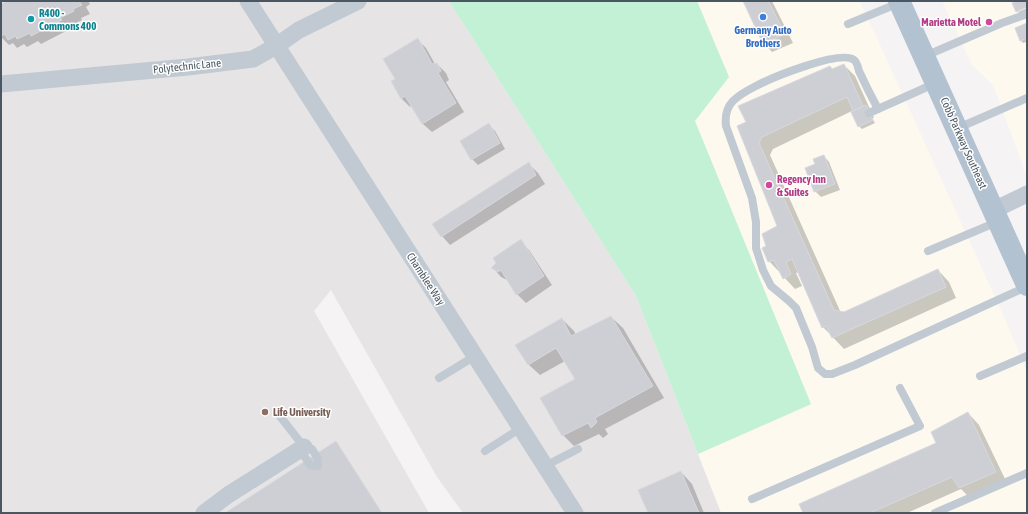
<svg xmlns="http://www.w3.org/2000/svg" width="1028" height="514" font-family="'Asap Condensed',sans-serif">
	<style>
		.commercial { fill: #fdf9ef }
		.education { fill: #e6e4e5 }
		.green { fill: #c3f1d5 }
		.shadow { fill: #0003 }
		.building { fill: #cdcfd5; stroke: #d7d9de }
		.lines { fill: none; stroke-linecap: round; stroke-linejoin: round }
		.service { stroke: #c1cad2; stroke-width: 8 }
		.minor { stroke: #c1cad2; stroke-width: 17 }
		.primary { stroke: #b3c2d1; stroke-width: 22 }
		.shop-dot { fill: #3f7fe0; stroke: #fff; stroke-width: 1.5 }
		.culture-dot { fill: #0f9aa8; stroke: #fff; stroke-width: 1.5 }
		.hotel-dot { fill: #d1479c; stroke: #fff; stroke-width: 1.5 }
		.education-dot { fill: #8d6e63; stroke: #fff; stroke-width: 1.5 }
		.labels { text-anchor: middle; stroke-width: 3; stroke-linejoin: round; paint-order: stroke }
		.culture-label { font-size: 11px; font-weight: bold; fill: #0d838f; stroke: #fff; text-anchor: start }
		.hotel-label { font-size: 11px; font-weight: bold; fill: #b23c85; stroke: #fff; text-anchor: end }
		.shop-label { font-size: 11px; font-weight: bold; fill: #366cbe; stroke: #fff }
		.street-label { font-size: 11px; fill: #4a5661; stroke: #fff }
		.education-label { font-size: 11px; font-weight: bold; fill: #785e54; stroke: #fff; text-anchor: start }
	</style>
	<rect width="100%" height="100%" fill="#f5f3f3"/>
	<g class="commercial">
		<path d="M697,1H860L1005,319L1027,372V513H721L698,454L811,405L694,121L729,77Z"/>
		<path d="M942,1H1027V173L1026,174L993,85L972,65Z"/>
	</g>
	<path class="education" d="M1,1H449L636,296L721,513H463L437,477L331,290L314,311L429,513H1Z"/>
	<path class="green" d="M449,1H697L729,77L695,121L811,404L698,454L636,296Z"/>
	<g class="shadow">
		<path d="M10,1H88L90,4L86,7L90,14L81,18L82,20L68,27L70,29L41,44L38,41L27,47L24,44L17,48L13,43L9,45L1,37V5Z"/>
		<path d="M744,1H772L793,43L772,52L764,43Z"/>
		<path d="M1020,1H1027V6L1018,10V12L1027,8V15L1023,17L1017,11Z"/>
		<path d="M1027,24V42L1023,43L1021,41Z"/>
		<path d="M417,39L426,48L435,64H437L446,73L449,80L446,82L464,112L432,132L423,124L412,105L410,107L401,98L396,79Z"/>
		<path d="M844,65L855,76L874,118H872L875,123L862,129L859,126L852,111L773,149L770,155L841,313H844L938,270L949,282L956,298L844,349L823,327L799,272L796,273L802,286L795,289L769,261L767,246L778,227L747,122L833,70Z"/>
		<path d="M489,125L495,131L505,149L478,165L472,159L461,142Z"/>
		<path d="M824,156L829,162L840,190L821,197L815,191Z"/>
		<path d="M529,164L538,173L545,184L450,245L442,236Z"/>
		<path d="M520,241L529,250L552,285L526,303L517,294L507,280L501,277L493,268Z"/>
		<path d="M611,317L623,328L664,398L605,429L608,434L603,438L599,434L574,446L563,435L576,379L565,361L540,375L528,364L562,319L574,331L576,335Z"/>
		<path d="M968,413L979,425L1007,483L971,499L961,489L907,513H804L937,444Z"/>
		<path d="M681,472L692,484L704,513H649Z"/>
	</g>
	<g class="building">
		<path d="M8,1H79L82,5L73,9L74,11L60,18L62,20L31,36L30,33L17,39L16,36L8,40L5,34L1,36V4Z"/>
		<path d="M743,1H768L785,34L763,44Z"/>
		<path d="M1017,1H1027V7L1016,12L1012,3Z"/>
		<path d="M1027,23V38L1020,41L1015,28Z"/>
		<path d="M418,38L432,64L437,63L441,71L438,73L456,103L422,124L405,96L401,99L391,81L395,79L383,59Z"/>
		<path d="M844,64L863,106L853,111L847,97L762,137L759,143L834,310L844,312L938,269L946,287L832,338L826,326L822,328L792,259L786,262L791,274L783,279L774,260L768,262L762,248L766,246L762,234L777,226L737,126L746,122L738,106L830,66L832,69Z"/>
		<path d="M866,105L873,120L858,127L851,112Z"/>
		<path d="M489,123L500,143L471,160L460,141Z"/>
		<path d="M824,155L835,184L814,192L805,168L815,164L813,159Z"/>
		<path d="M529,162L536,175L441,237L432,224Z"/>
		<path d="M521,239L544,276L516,295L501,270L498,272L491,268L496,263L493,258Z"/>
		<path d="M611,316L653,386L595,418L597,422L591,428L588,423L562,436L540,398L575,379L556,348L528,365L515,345L562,318L571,336Z"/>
		<path d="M968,412L996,472L959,488L952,477L870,513H803L799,504L936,443L931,432Z"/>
		<path d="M336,441L382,513H225Z"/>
		<path d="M681,471L699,513H648L638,490Z"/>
	</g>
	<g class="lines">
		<g class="service">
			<path d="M848,24L899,3"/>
			<path d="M925,56L1002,23L1027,14"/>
			<path d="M878,109C871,96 865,84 859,71C858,67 857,62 854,60C841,49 771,78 756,86C748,90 739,95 733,101C726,108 725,117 726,126L752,198L756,222V248L763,270L771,286L789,301L796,308L812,347L818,368L825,374H832L855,365L1026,287"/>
			<path d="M869,113L936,83"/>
			<path d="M958,128L1027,98"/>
			<path d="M928,251L997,222"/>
			<path d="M980,376L1027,356"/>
			<path d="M439,378L475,356"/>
			<path d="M279,415L304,447L312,449L318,459V466L310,465L303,454L304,447"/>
			<path d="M485,451L521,428"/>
			<path d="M545,466L578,449"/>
			<path d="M752,499L920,426L900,388"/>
			<path d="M935,513L1027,473"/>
		</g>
		<g class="minor">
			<path d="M248,1L475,356L575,513"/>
			<path d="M1,84L188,67L253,59L276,46L299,30L358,1"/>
			<path d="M994,210L1027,194"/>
			<path d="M204,513L228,495L304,447"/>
		</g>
		<path class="primary" d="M899,1L1027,285"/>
	</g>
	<circle class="shop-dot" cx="763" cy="17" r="4"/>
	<circle class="culture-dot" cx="31" cy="19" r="4"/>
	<g class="hotel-dot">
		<circle cx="989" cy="22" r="4"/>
		<circle cx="769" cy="185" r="4"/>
	</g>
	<circle class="education-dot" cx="265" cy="412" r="4"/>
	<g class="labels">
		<g class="culture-label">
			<text x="39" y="17">R400 -<tspan x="39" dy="13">Commons 400</tspan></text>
		</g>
		<g class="hotel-label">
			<text x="981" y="26">Marietta Motel</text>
			<text x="777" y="183" text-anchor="start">Regency Inn<tspan x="777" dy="13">&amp; Suites</tspan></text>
		</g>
		<g class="shop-label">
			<text x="763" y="34">Germany Auto<tspan x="763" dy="13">Brothers</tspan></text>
		</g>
		<g class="street-label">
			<text transform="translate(187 66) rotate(-6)" y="4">Polytechnic Lane</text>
			<text transform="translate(964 143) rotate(66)" y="4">Cobb Parkway Southeast</text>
			<text transform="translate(426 279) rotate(57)" y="4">Chamblee Way</text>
		</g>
		<g class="education-label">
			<text x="273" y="416">Life University</text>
		</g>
	</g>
	<rect width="1028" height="514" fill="none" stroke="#4a5661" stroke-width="4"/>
</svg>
